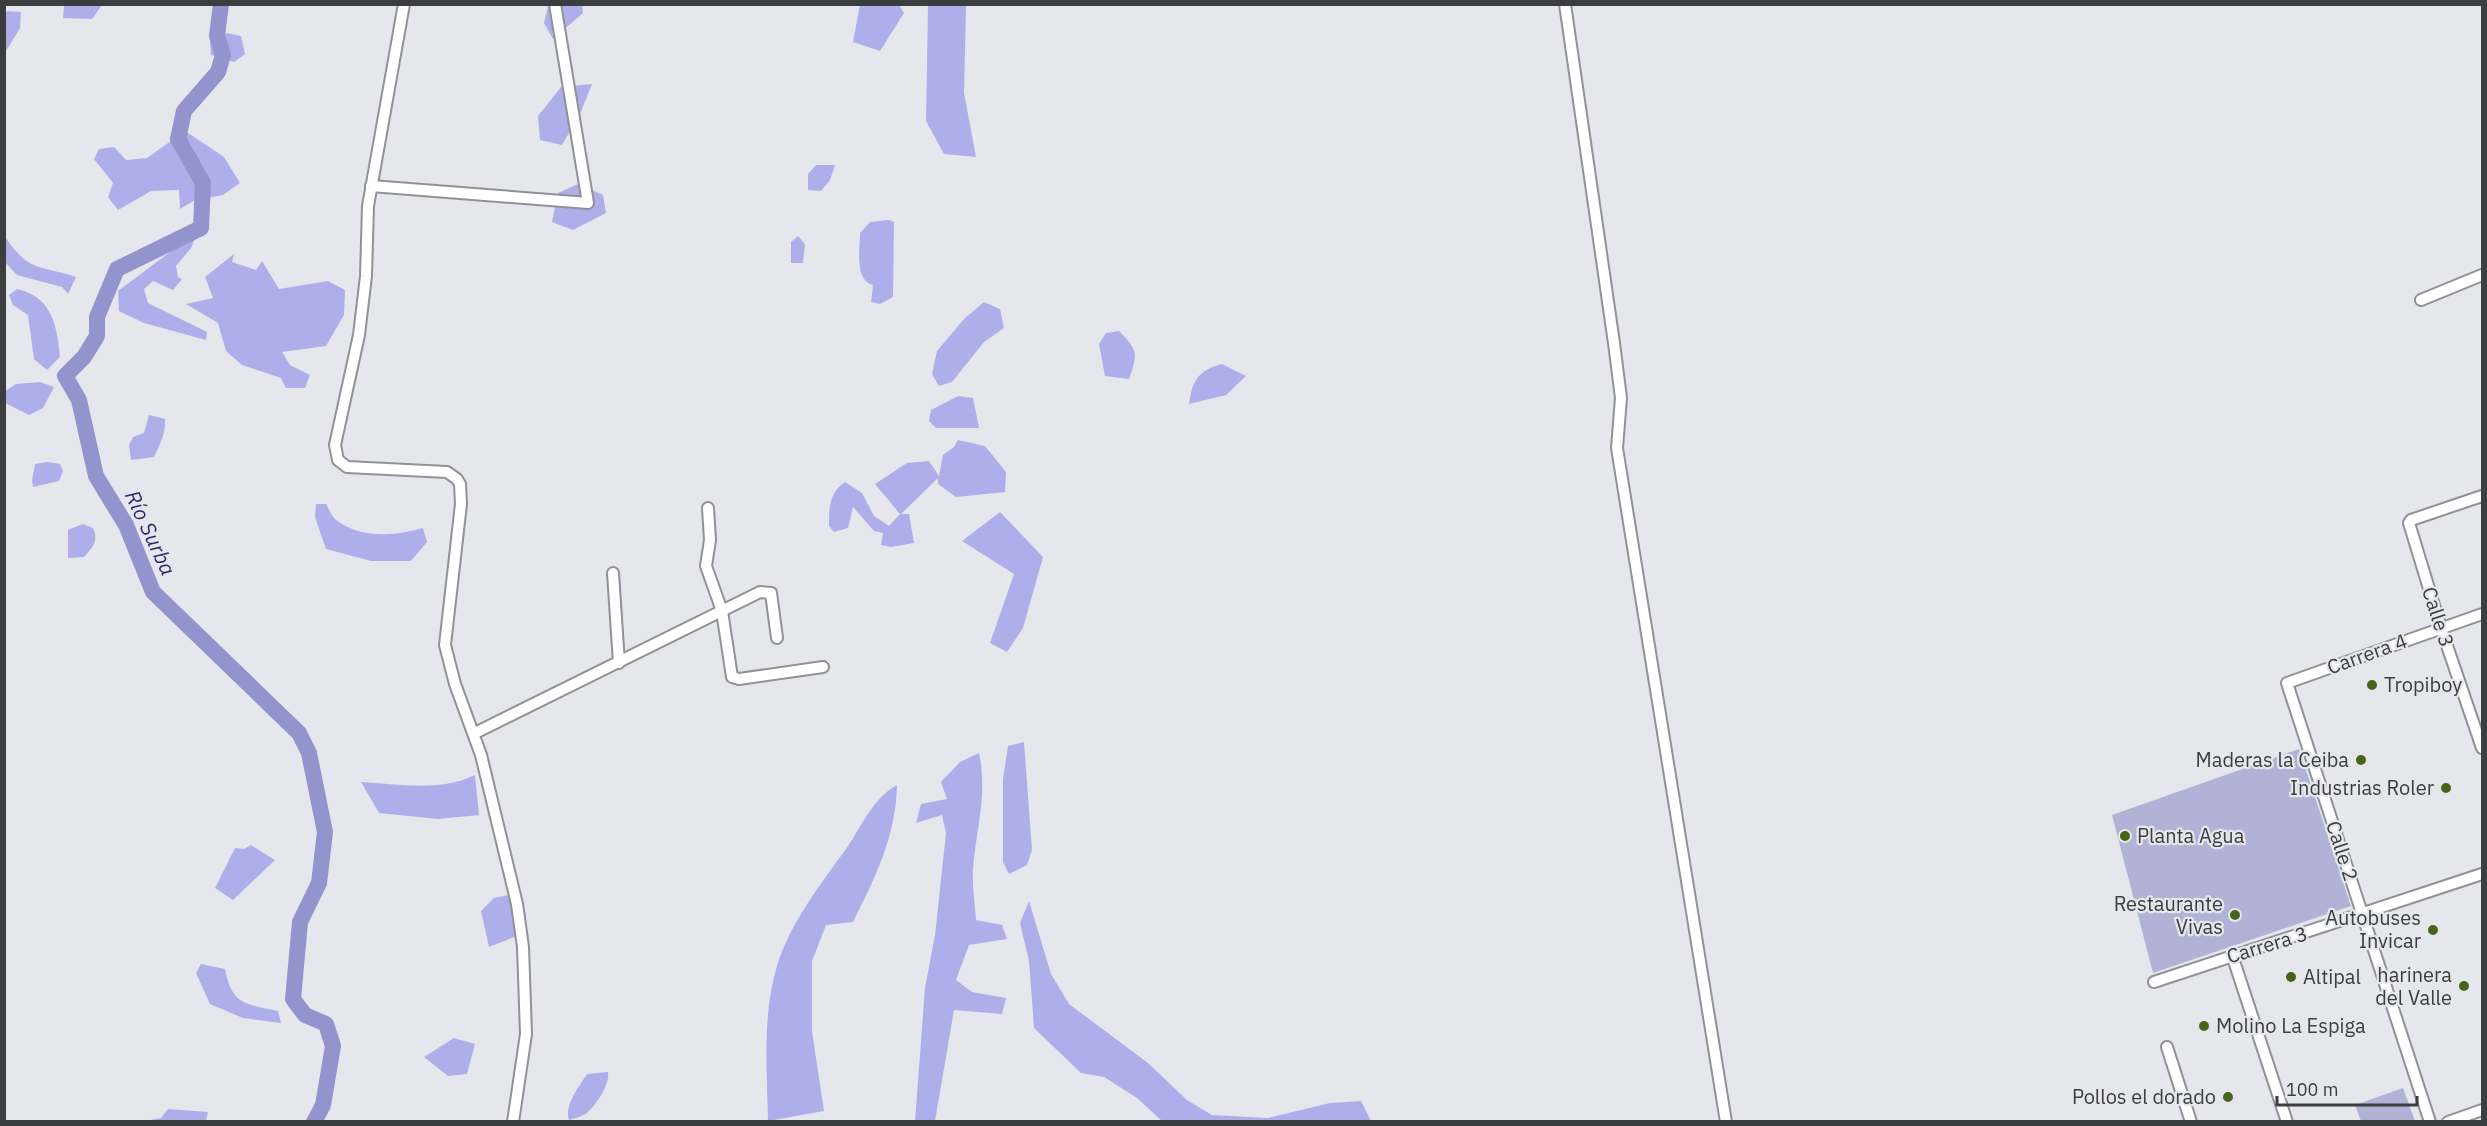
<svg xmlns="http://www.w3.org/2000/svg" width="2487" height="1126" font-family="'IBM Plex Sans',sans-serif">
	<style>
		.green { fill: #b1b3d6 }
		.forest { fill: #aeafea }
		.lines { fill: none; stroke-linecap: round; stroke-linejoin: round }
		.river { stroke: #9393cd; stroke-width: 16 }
		.street-casing { stroke: #919196; stroke-width: 14 }
		.street { stroke: #fff; stroke-width: 10 }
		.poi-dot { fill: #476519; stroke: #e6e7ec; stroke-width: 2 }
		.labels { text-anchor: middle; stroke-width: 4.5; stroke-linejoin: round; paint-order: stroke }
		.street-label { font-size: 20px; fill: #3c3d3f; stroke: #e6e7ec }
		.poi-label { font-size: 20px; fill: #3c3d3f; stroke: #e6e7ec; text-anchor: end }
		.water-label { font-size: 21px; font-style: italic; fill: #30286c; stroke: #e6e7ec }
	</style>
	<rect width="100%" height="100%" fill="#e6e7ec"/>
	<g class="green">
		<path d="M2299,749L2351,906L2153,973L2112,815Z"/>
		<path d="M2403,1088L2415,1121H2361L2355,1105Z"/>
	</g>
	<g class="forest">
		<path d="M64,5V4L102,5L92,19L63,18Z"/>
		<path d="M552,5H582L583,13L553,39L544,23L548,6Z"/>
		<path d="M860,5H899L904,13L880,51L853,42Z"/>
		<path d="M928,5H966L964,93L976,157L944,154L926,121Z"/>
		<path d="M7,11L21,12L20,28L5,53V16Z"/>
		<path d="M227,33L241,36L245,54L234,62L211,55L210,39Z"/>
		<path d="M592,84L580,114L562,145L540,140L538,116L561,87Z"/>
		<path d="M185,131L224,157L240,183L223,195L195,200L180,209L179,190L151,191L118,210L108,197L113,183L94,159L99,149L114,147L126,160L147,158Z"/>
		<path d="M816,165H835L830,180L821,191L808,190V174Z"/>
		<path d="M578,184L603,195L606,213L573,230L552,222L558,193Z"/>
		<path d="M889,220L894,222L893,297L880,304L871,302L873,285C854,280 860,248 860,233L870,222Z"/>
		<path d="M194,234L196,236L191,248L176,266L178,277L182,279L173,290L153,281L144,289L148,303L207,332L206,340L144,323L119,311L118,291Z"/>
		<path d="M4,235C29,273 37,264 76,277L68,294L62,287L17,275L5,262Z"/>
		<path d="M798,236L805,244L803,263H791V242Z"/>
		<path d="M234,254L232,262L256,270L262,261L279,289L328,281L345,290L344,315L326,346L282,352L290,365L310,375L305,388H286L281,378L242,365L226,351L218,323L186,304L213,298L205,277Z"/>
		<path d="M17,289C52,297 57,325 60,357L47,370L34,359L28,315L13,305L9,295Z"/>
		<path d="M984,302L1000,309L1004,328L984,342L952,382L939,386L932,374L937,351L965,318Z"/>
		<path d="M1119,331C1138,350 1138,354 1129,379L1105,376L1099,344L1106,333Z"/>
		<path d="M1222,364L1246,376L1226,395L1189,404C1192,380 1199,370 1222,364Z"/>
		<path d="M40,382L54,387L43,408L29,415L5,403V391L16,384Z"/>
		<path d="M958,396L973,398L979,428H936L929,421L931,410Z"/>
		<path d="M149,415L165,419C166,433 160,444 154,457L131,460L129,445L133,437L144,433Z"/>
		<path d="M958,440L985,446L1006,472L1005,492L956,497L938,484V478L901,514H909L914,543L891,547L881,545L883,533L874,531L853,507L848,528L834,532L829,526C829,507 829,493 845,482L862,493L874,516L889,526L900,514L875,484L907,463L929,461L939,476L943,455L954,447Z"/>
		<path d="M47,462L60,464L63,471L59,481L33,487L32,480L35,464Z"/>
		<path d="M316,504H326C329,509 332,517 336,520C361,539 395,536 423,528L427,542L411,561H371L326,549L315,517Z"/>
		<path d="M1000,512L1043,557L1023,628L1007,652L990,643L1014,574L962,541Z"/>
		<path d="M83,524L93,528C99,541 93,547 84,557L68,558V530Z"/>
		<path d="M1024,742L1032,850L1027,865L1009,874L1003,862V779L1008,746Z"/>
		<path d="M979,753C988,796 976,828 973,869C972,886 975,904 976,920L1002,925L1007,939L969,945L956,980L972,992L1006,998L1002,1014L954,1010L935,1121H915L925,988L935,935L946,833L942,815L916,823L921,804L947,799L941,782L960,762Z"/>
		<path d="M475,775L479,815L438,819L379,813L361,782C397,784 441,792 475,775Z"/>
		<path d="M897,785C896,836 875,878 853,922L826,925L812,961V1031L824,1111L768,1121C767,1071 762,1015 777,966C790,923 820,885 846,849C862,826 872,799 897,785Z"/>
		<path d="M251,845L275,860L233,900L215,888L235,848L244,849Z"/>
		<path d="M518,893L526,915L525,933L489,947L481,911L494,898Z"/>
		<path d="M1029,901L1051,974L1069,1004L1148,1063L1187,1100L1212,1115L1268,1118L1330,1103L1361,1101L1371,1121H1162L1137,1098L1104,1077L1081,1073L1034,1028L1029,961L1020,923Z"/>
		<path d="M201,964L225,969C232,1005 245,1004 278,1011L281,1023L243,1018L210,1004L196,973Z"/>
		<path d="M454,1038L475,1044L467,1074L448,1076L424,1057Z"/>
		<path d="M608,1072C610,1084 597,1104 588,1112C584,1116 575,1118 569,1120C564,1105 579,1087 587,1074Z"/>
		<path d="M168,1109L208,1112L206,1121H145L161,1118Z"/>
	</g>
	<g class="lines">
		<path class="river" d="M221,4L217,36L223,55L218,72L184,111L178,139L203,183L201,228L117,269L97,317V336L84,357L65,376L79,400L96,476L126,525L153,592L299,733L309,753L325,832L319,883L300,922L293,999L305,1015L326,1024L333,1046L323,1105L314,1122"/>
		<defs>
			<g id="street">
				<path d="M404,4L368,206L366,276L359,335L335,445L338,460L347,467L447,472L457,479L460,484L461,504L445,645L455,684L481,755L517,904L523,947L526,1034L513,1122"/>
				<path d="M1565,4L1614,343L1621,398L1617,448L1726,1122"/>
				<path d="M371,186L588,203L555,4"/>
				<path d="M2421,300L2482,275"/>
				<path d="M2482,496L2411,520L2409,523L2441,628L2482,748"/>
				<path d="M708,508L710,540L706,566L722,611L732,677L739,679L823,667"/>
				<path d="M613,573L619,663"/>
				<path d="M475,733L760,592L771,593L777,638"/>
				<path d="M2232,955L2287,1122"/>
				<path d="M2154,982L2482,874"/>
				<path d="M2167,1047L2191,1122"/>
				<path d="M2430,1122L2287,683L2482,614"/>
				<path d="M2448,1122L2482,1110"/>
			</g>
		</defs>
		<use href="#street" class="street-casing"/>
		<use href="#street" class="street"/>
	</g>
	<g class="poi-dot">
		<circle cx="2372" cy="685" r="6"/>
		<circle cx="2361" cy="760" r="6"/>
		<circle cx="2446" cy="788" r="6"/>
		<circle cx="2125" cy="836" r="6"/>
		<circle cx="2235" cy="915" r="6"/>
		<circle cx="2433" cy="930" r="6"/>
		<circle cx="2291" cy="977" r="6"/>
		<circle cx="2464" cy="986" r="6"/>
		<circle cx="2204" cy="1026" r="6"/>
		<circle cx="2228" cy="1097" r="6"/>
	</g>
	<g class="labels">
		<g class="street-label">
			<text transform="translate(2438 617) rotate(72)" y="7">Calle 3</text>
			<text transform="translate(2367 654) rotate(-20)" y="7">Carrera 4</text>
			<text transform="translate(2342 851) rotate(72)" y="7">Calle 2</text>
			<text transform="translate(2267 945) rotate(-17)" y="7">Carrera 3</text>
		</g>
		<g class="poi-label">
			<text x="2384" y="692" text-anchor="start">Tropiboy</text>
			<text x="2349" y="767">Maderas la Ceiba</text>
			<text x="2434" y="795">Industrias Roler</text>
			<text x="2137" y="843" text-anchor="start">Planta Agua</text>
			<text x="2223" y="911">Restaurante<tspan x="2223" dy="23">Vivas</tspan></text>
			<text x="2421" y="925">Autobuses<tspan x="2421" dy="23">Invicar</tspan></text>
			<text x="2452" y="982">harinera<tspan x="2452" dy="23">del Valle</tspan></text>
			<text x="2303" y="984" text-anchor="start">Altipal</text>
			<text x="2216" y="1033" text-anchor="start">Molino La Espiga</text>
			<text x="2216" y="1104">Pollos el dorado</text>
		</g>
		<g class="water-label">
			<text transform="translate(150 533) rotate(65)" y="7">Río Surba</text>
		</g>
	</g>
	<rect width="2487" height="1126" fill="none" stroke="#3c3d3f" stroke-width="12"/>
	<path d="M2277 1096v9h140v-9" fill="none" stroke="#3c3d3f" stroke-width="3"/>
	<text x="2286" y="1096" font-size="18" fill="#3c3d3f" stroke="#e6e7ec" stroke-width="4.5" paint-order="stroke">100 m</text>
</svg>
